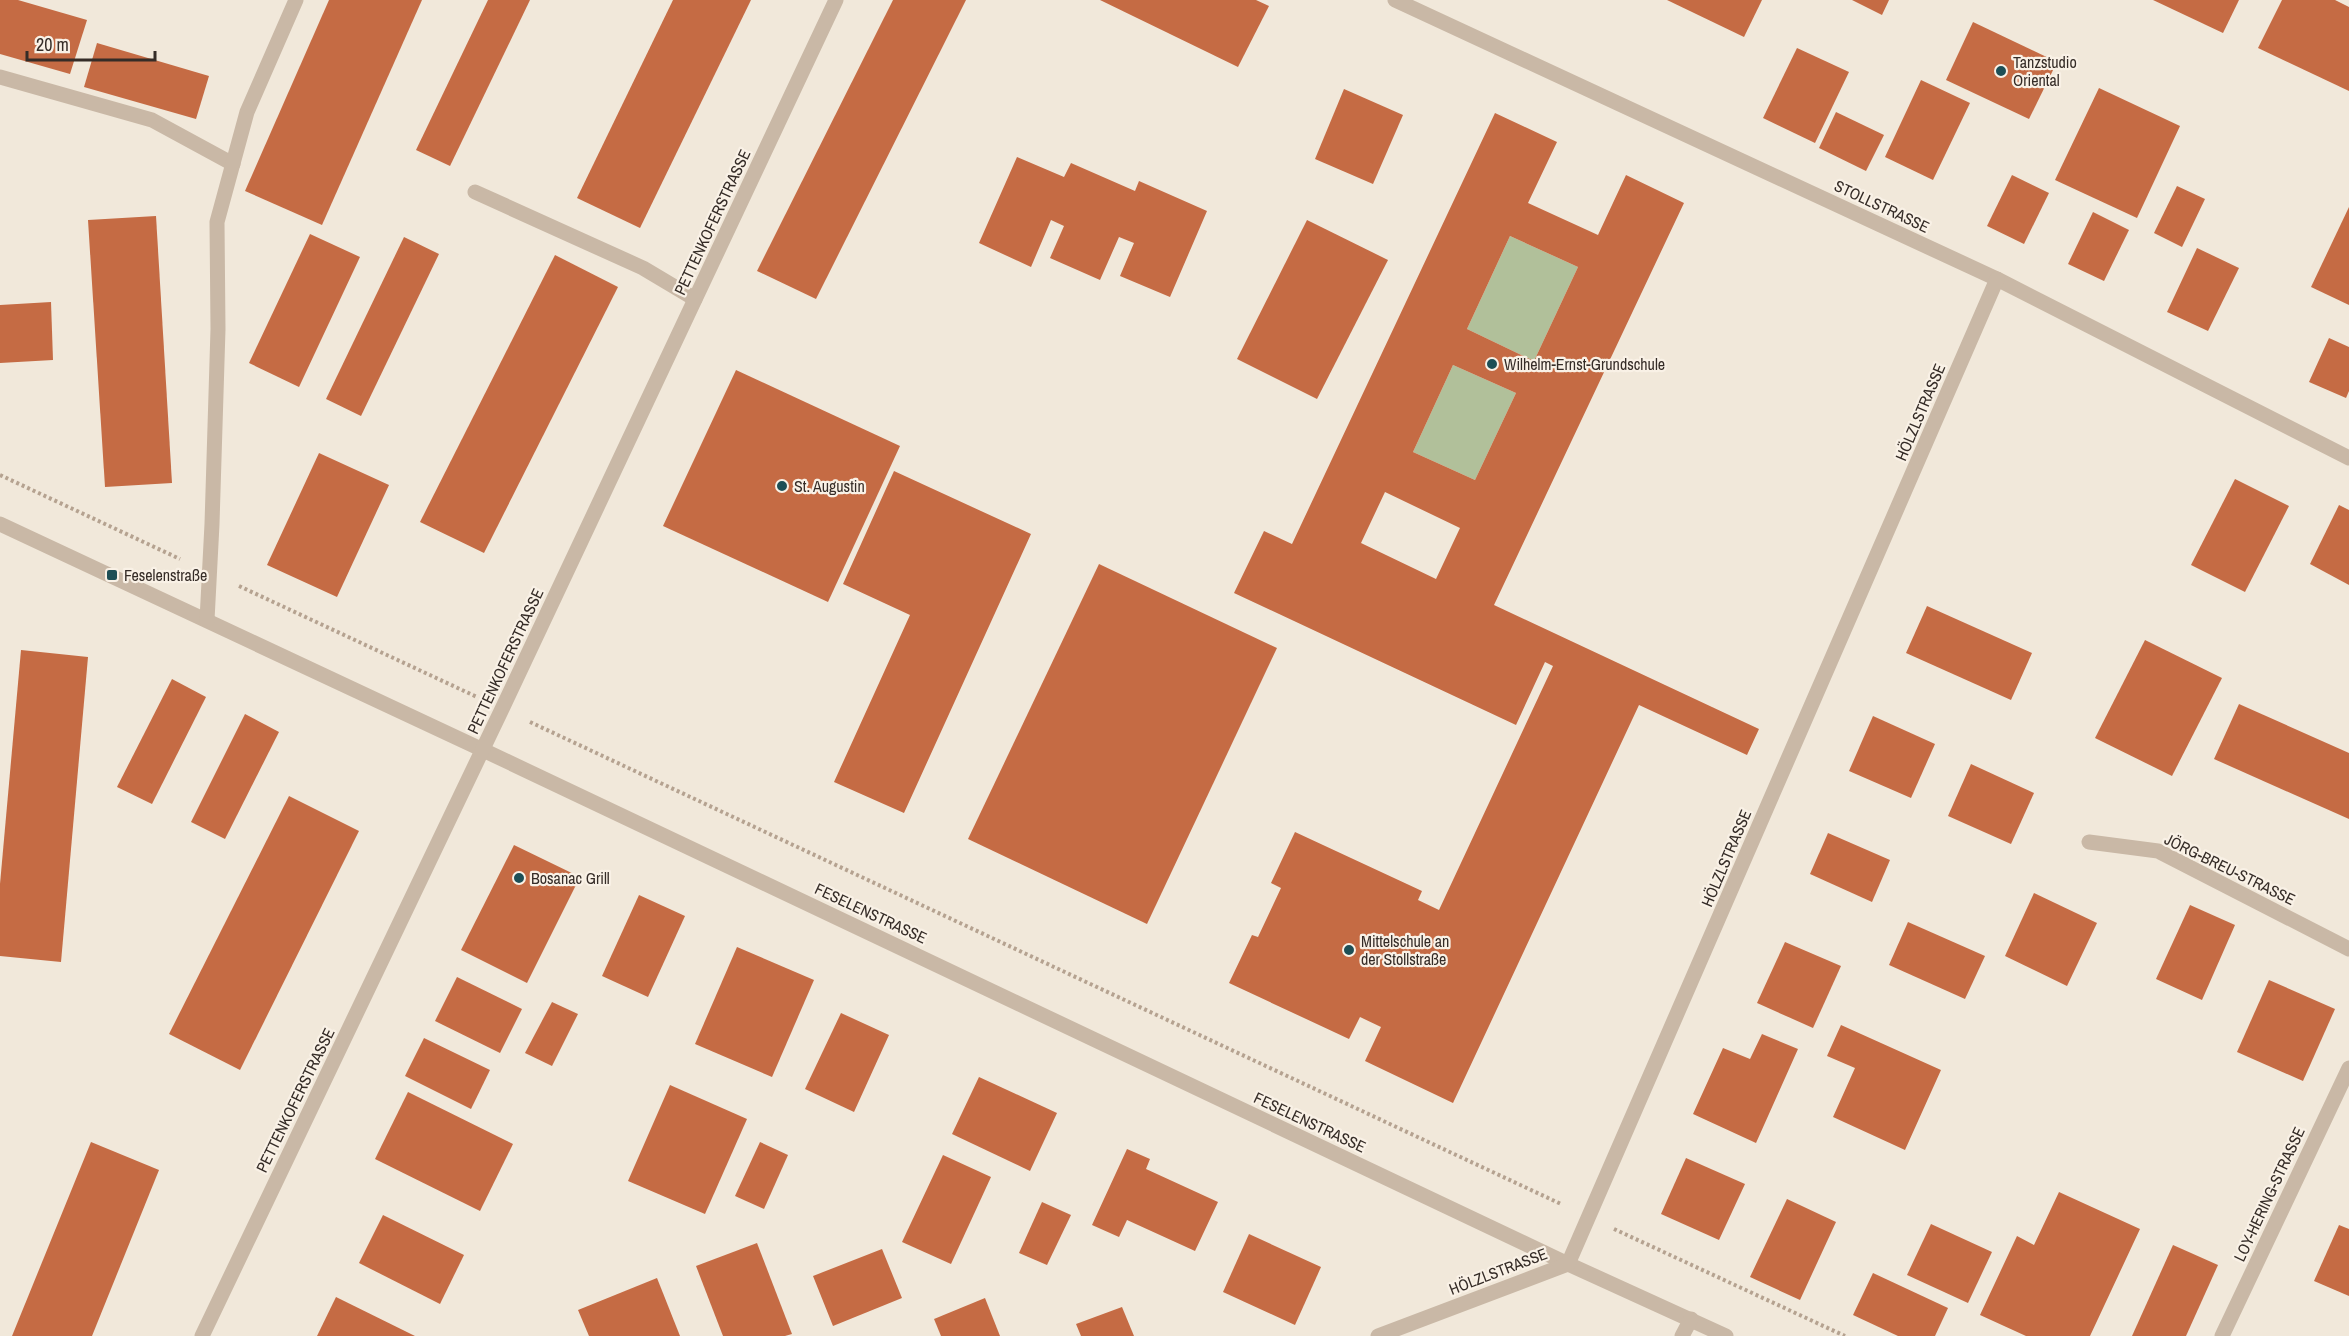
<svg xmlns="http://www.w3.org/2000/svg" width="2349" height="1336" font-family="'Archivo Narrow',sans-serif">
	<style>
		.green { fill: #b1c09a }
		.building { fill: #c56b44; fill-rule: evenodd }
		.lines { fill: none; stroke-linecap: round; stroke-linejoin: round }
		.path { stroke: #b5a290; stroke-width: 4; stroke-dasharray: 3 3; stroke-linecap: butt }
		.minor { stroke: #c9b8a6; stroke-width: 15 }
		.poi-dot { fill: #1d4f56; stroke: #f9f1e6; stroke-width: 2 }
		.labels { text-anchor: middle; stroke-width: 4.5; stroke-linejoin: round; paint-order: stroke }
		.poi-label { font-size: 16px; fill: #352c27; stroke: #f9f1e6; text-anchor: start }
		.street-label { font-size: 16px; fill: #352c27; stroke: #f9f1e6 }
	</style>
	<rect width="100%" height="100%" fill="#f1e8da"/>
	<g class="green">
		<path d="M1510,236L1578,267L1534,361L1467,329Z"/>
		<path d="M1453,365L1516,393L1475,480L1413,452Z"/>
	</g>
	<g class="building">
		<path d="M0,0H18L87,20L70,74L0,54Z"/>
		<path d="M329,0H422L322,225L245,191Z"/>
		<path d="M488,0H530L450,166L416,150Z"/>
		<path d="M673,0H751L640,228L577,198Z"/>
		<path d="M893,0H966L816,299L757,271Z"/>
		<path d="M1100,0H1256L1269,6L1238,67Z"/>
		<path d="M1667,0H1762L1744,37Z"/>
		<path d="M1852,0H1889L1882,15Z"/>
		<path d="M2153,0H2239L2223,33Z"/>
		<path d="M2282,0H2335L2349,7V91L2258,48Z"/>
		<path d="M1973,22L2057,62L2029,119L1946,80Z"/>
		<path d="M97,43L209,76L196,119L84,87Z"/>
		<path d="M1797,48L1849,72L1815,143L1763,118Z"/>
		<path d="M1921,80L1970,103L1933,180L1885,157Z"/>
		<path d="M2099,88L2180,126L2137,218L2055,180Z"/>
		<path d="M1344,89L1403,115L1373,184L1315,159Z"/>
		<path d="M1836,112L1884,135L1866,171L1819,148Z"/>
		<path d="M1495,113L1557,142L1528,203L1598,235L1626,175L1684,203L1494,605L1759,729L1747,755L1639,705L1453,1103L1365,1061L1381,1027L1360,1017L1349,1039L1229,983L1252,935L1258,937L1281,888L1271,883L1295,832L1422,891L1418,900L1439,910L1553,666L1545,662L1516,725L1234,593L1264,531L1292,544ZM1510,236L1578,267L1534,361L1467,329ZM1453,365L1516,393L1475,480L1413,452ZM1385,492L1460,528L1436,579L1361,543Z"/>
		<path d="M1017,157L1064,177L1071,163L1135,191L1139,181L1207,211L1170,297L1120,276L1134,243L1119,237L1100,280L1050,258L1064,226L1051,220L1031,267L979,243Z"/>
		<path d="M2012,175L2049,193L2024,244L1987,226Z"/>
		<path d="M2177,186L2205,199L2182,247L2154,233Z"/>
		<path d="M2349,207V305L2311,287Z"/>
		<path d="M2093,212L2129,230L2104,281L2068,264Z"/>
		<path d="M156,216L172,483L105,487L88,220Z"/>
		<path d="M1307,220L1388,260L1317,399L1237,359Z"/>
		<path d="M310,234L360,257L299,387L249,363Z"/>
		<path d="M404,237L439,254L361,416L326,399Z"/>
		<path d="M2197,248L2239,268L2208,331L2167,312Z"/>
		<path d="M555,255L618,287L484,553L420,522Z"/>
		<path d="M51,302L53,360L0,363V305Z"/>
		<path d="M2329,338L2349,347V391L2346,398L2309,382Z"/>
		<path d="M736,370L900,446L828,602L663,526Z"/>
		<path d="M319,453L389,485L337,597L267,565Z"/>
		<path d="M894,471L1031,534L904,813L834,782L910,615L843,584Z"/>
		<path d="M2235,479L2289,506L2245,592L2191,565Z"/>
		<path d="M2339,505L2349,510V585L2310,564Z"/>
		<path d="M1099,564L1277,648L1147,924L968,839Z"/>
		<path d="M1927,606L2032,653L2011,700L1906,653Z"/>
		<path d="M2145,640L2222,678L2172,776L2095,738Z"/>
		<path d="M21,650L88,657L61,962L0,956V884Z"/>
		<path d="M172,679L206,697L152,804L117,787Z"/>
		<path d="M2239,704L2349,753V819L2214,759Z"/>
		<path d="M245,714L279,732L225,839L191,822Z"/>
		<path d="M1873,716L1935,744L1911,798L1849,771Z"/>
		<path d="M1971,764L2034,793L2011,844L1948,816Z"/>
		<path d="M289,796L359,831L240,1070L169,1034Z"/>
		<path d="M1828,833L1890,860L1872,902L1810,874Z"/>
		<path d="M514,845L580,877L527,983L461,950Z"/>
		<path d="M2034,893L2097,923L2067,986L2005,956Z"/>
		<path d="M639,895L685,916L648,997L602,976Z"/>
		<path d="M2190,905L2235,925L2202,1000L2156,979Z"/>
		<path d="M1908,922L1985,956L1965,999L1889,965Z"/>
		<path d="M1785,942L1841,966L1813,1028L1757,1003Z"/>
		<path d="M737,947L814,980L772,1077L695,1044Z"/>
		<path d="M457,977L522,1009L500,1053L435,1021Z"/>
		<path d="M2269,980L2335,1009L2303,1081L2237,1052Z"/>
		<path d="M552,1002L578,1014L552,1066L525,1053Z"/>
		<path d="M841,1013L889,1035L854,1112L805,1089Z"/>
		<path d="M1841,1025L1941,1070L1905,1150L1833,1117L1855,1068L1827,1056Z"/>
		<path d="M1762,1034L1798,1049L1756,1143L1693,1114L1723,1048L1750,1059Z"/>
		<path d="M424,1038L490,1070L471,1109L405,1076Z"/>
		<path d="M979,1077L1057,1113L1030,1171L952,1134Z"/>
		<path d="M670,1085L747,1119L705,1214L628,1181Z"/>
		<path d="M408,1092L513,1144L480,1211L375,1159Z"/>
		<path d="M91,1142L159,1170L92,1336H12Z"/>
		<path d="M760,1142L788,1155L764,1209L735,1196Z"/>
		<path d="M1127,1149L1150,1159L1146,1169L1218,1202L1195,1251L1127,1220L1119,1237L1092,1225Z"/>
		<path d="M943,1155L991,1177L951,1264L902,1242Z"/>
		<path d="M1686,1158L1745,1184L1719,1240L1661,1214Z"/>
		<path d="M2059,1192L2140,1229L2090,1336H2026L1980,1315L2017,1236L2034,1245Z"/>
		<path d="M1787,1199L1836,1222L1800,1300L1750,1277Z"/>
		<path d="M1042,1202L1071,1215L1047,1265L1019,1253Z"/>
		<path d="M383,1215L464,1255L440,1304L359,1263Z"/>
		<path d="M1931,1224L1992,1252L1968,1303L1907,1275Z"/>
		<path d="M2339,1225L2349,1229V1296L2314,1281Z"/>
		<path d="M1249,1234L1321,1267L1295,1325L1223,1292Z"/>
		<path d="M757,1243L792,1334L785,1336H723L696,1266Z"/>
		<path d="M2173,1245L2218,1265L2186,1336H2132Z"/>
		<path d="M882,1249L902,1298L833,1326L813,1276Z"/>
		<path d="M1873,1273L1948,1308L1935,1336H1898L1853,1315Z"/>
		<path d="M657,1278L680,1336H589L578,1310Z"/>
		<path d="M336,1297L415,1336H317Z"/>
		<path d="M985,1298L1000,1336H941L934,1319Z"/>
		<path d="M1122,1307L1134,1336H1081L1076,1324Z"/>
	</g>
	<g class="lines">
		<g class="path">
			<path d="M0,475L180,559"/>
			<path d="M239,586L477,697"/>
			<path d="M530,722L1561,1204"/>
			<path d="M1614,1229L1845,1336"/>
		</g>
		<g class="minor">
			<path d="M1395,0L1997,279L2349,458"/>
			<path d="M0,77L152,120L233,164"/>
			<path d="M475,192L643,268L695,299"/>
			<path d="M0,524L483,750L1568,1264L1726,1336"/>
			<path d="M207,620L212,524L218,329L217,222L247,112L296,0"/>
			<path d="M2089,842L2158,851L2349,949"/>
			<path d="M202,1336L502,709L836,0"/>
			<path d="M1378,1336L1568,1264L1997,279"/>
			<path d="M1682,1336L1691,1319"/>
			<path d="M2222,1336L2349,1068"/>
		</g>
	</g>
	<g class="poi-dot">
		<circle cx="2001" cy="71" r="6"/>
		<circle cx="1492" cy="364" r="6"/>
		<circle cx="782" cy="486" r="6"/>
		<rect x="106" y="569" width="12" height="12" rx="3"/>
		<circle cx="519" cy="878" r="6"/>
		<circle cx="1349" cy="950" r="6"/>
	</g>
	<g class="labels">
		<g class="poi-label">
			<text x="2013" y="68">Tanzstudio<tspan x="2013" dy="18">Oriental</tspan></text>
			<text x="1504" y="370">Wilhelm-Ernst-Grundschule</text>
			<text x="794" y="492">St. Augustin</text>
			<text x="124" y="581">Feselenstraße</text>
			<text x="531" y="884">Bosanac Grill</text>
			<text x="1361" y="947">Mittelschule an<tspan x="1361" dy="18">der Stollstraße</tspan></text>
		</g>
		<g class="street-label">
			<text transform="translate(1882 206) rotate(25)" y="6">STOLLSTRASSE</text>
			<text transform="translate(712 222) rotate(-65)" y="6">PETTENKOFERSTRASSE</text>
			<text transform="translate(1920 412) rotate(-67)" y="6">HÖLZLSTRASSE</text>
			<text transform="translate(505 661) rotate(-65)" y="6">PETTENKOFERSTRASSE</text>
			<text transform="translate(1726 858) rotate(-67)" y="6">HÖLZLSTRASSE</text>
			<text transform="translate(2230 869) rotate(26)" y="6">JÖRG-BREU-STRASSE</text>
			<text transform="translate(871 913) rotate(25)" y="6">FESELENSTRASSE</text>
			<text transform="translate(295 1100) rotate(-64)" y="6">PETTENKOFERSTRASSE</text>
			<text transform="translate(1310 1122) rotate(25)" y="6">FESELENSTRASSE</text>
			<text transform="translate(2269 1194) rotate(-65)" y="6">LOY-HERING-STRASSE</text>
			<text transform="translate(1498 1271) rotate(-21)" y="6">HÖLZLSTRASSE</text>
		</g>
	</g>
	<path d="M27 51v9h128v-9" fill="none" stroke="#352c27" stroke-width="3"/>
	<text x="36" y="51" font-size="18" fill="#352c27" stroke="#f9f1e6" stroke-width="4.5" paint-order="stroke">20 m</text>
</svg>
